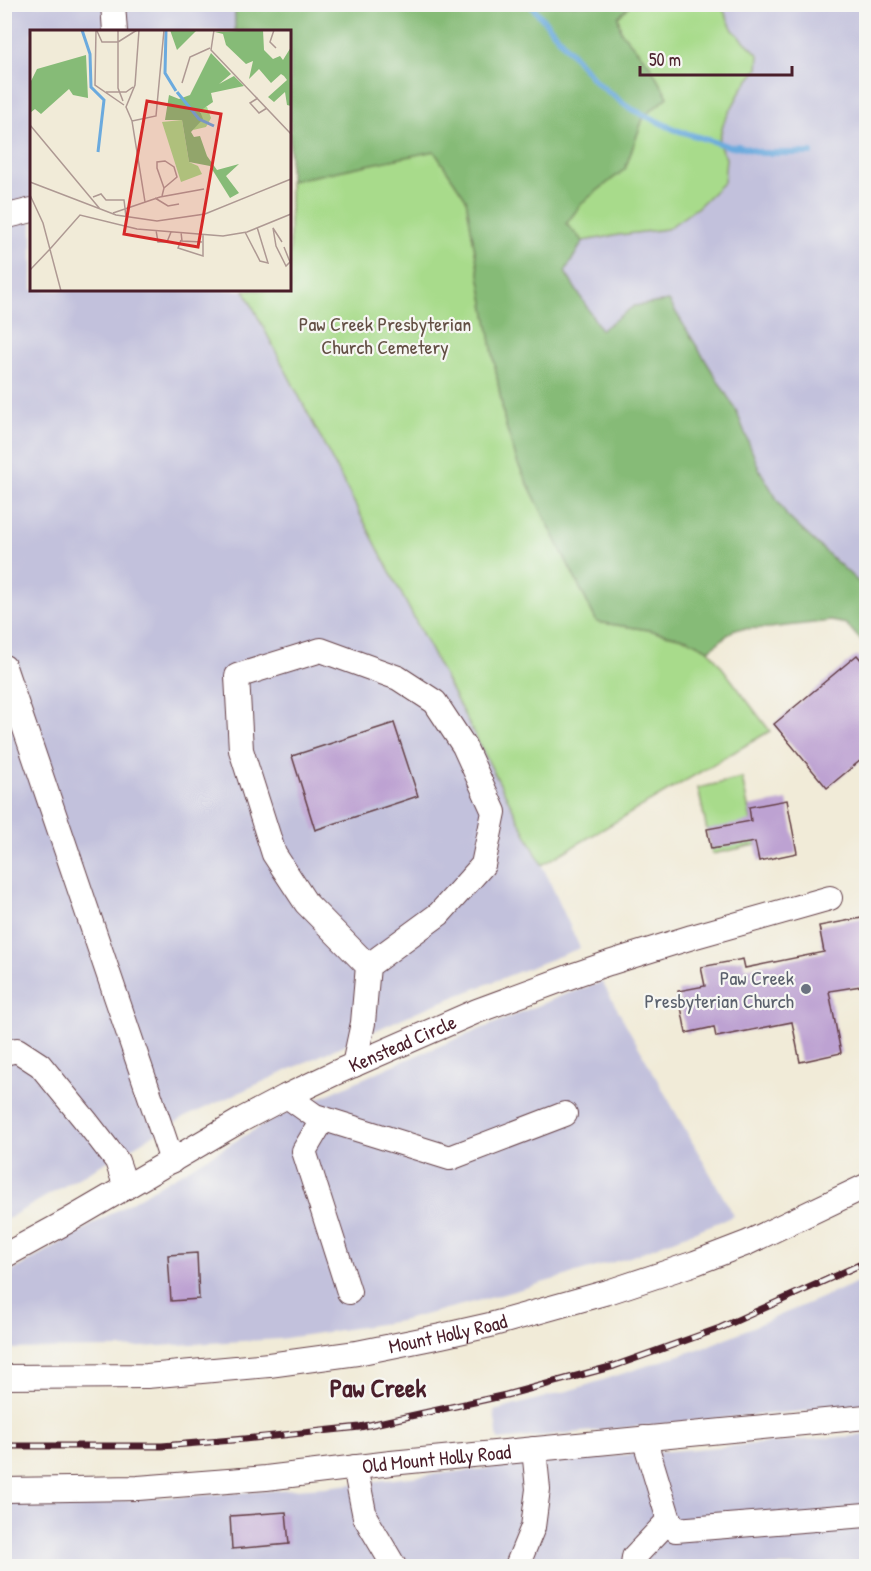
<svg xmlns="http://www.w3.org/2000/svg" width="871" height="1571" font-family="'Patrick Hand',sans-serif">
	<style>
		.industrial { fill: #c2c1dc }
		.green { fill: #a8db8b; stroke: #797d5b; stroke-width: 1.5 }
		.forest { fill: #86bb77; stroke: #686d51; stroke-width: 1.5 }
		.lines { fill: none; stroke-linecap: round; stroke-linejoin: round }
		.stream { stroke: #6baade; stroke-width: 6 }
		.building { fill: #bda2d2 }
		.minor-casing { stroke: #633e45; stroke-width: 26 }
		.minor { stroke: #fff; stroke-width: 24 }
		.rail-casing { stroke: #4a1f2b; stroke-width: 7 }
		.rail { stroke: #f6f6f2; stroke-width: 4.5; stroke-dasharray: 14; stroke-linecap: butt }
		.worship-dot { fill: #6b7280; stroke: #f6f6f2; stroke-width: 2 }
		.labels { text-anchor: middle; stroke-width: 4.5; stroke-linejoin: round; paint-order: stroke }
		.park-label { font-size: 20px; fill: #624e43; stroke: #f6f6f2 }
		.worship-label { font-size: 20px; fill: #5b616d; stroke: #f6f6f2; text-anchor: end }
		.street-label { font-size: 20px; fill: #4a1f2b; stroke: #f6f6f2 }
		.district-label { font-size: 26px; font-weight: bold; fill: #4a1f2b; stroke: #f6f6f2 }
		.inset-river { fill: none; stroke: #6baade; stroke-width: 3 }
		.inset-road { fill: none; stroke: #ae9993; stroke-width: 1.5 }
		.view { fill: #d62828; fill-opacity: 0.15; stroke: #d62828; stroke-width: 3 }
		.inset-edge { fill: none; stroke: #4a1f2b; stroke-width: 3 }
	</style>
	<rect width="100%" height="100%" fill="#f6f6f2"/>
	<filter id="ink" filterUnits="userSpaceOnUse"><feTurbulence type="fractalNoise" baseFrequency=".0167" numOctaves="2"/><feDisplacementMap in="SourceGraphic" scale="12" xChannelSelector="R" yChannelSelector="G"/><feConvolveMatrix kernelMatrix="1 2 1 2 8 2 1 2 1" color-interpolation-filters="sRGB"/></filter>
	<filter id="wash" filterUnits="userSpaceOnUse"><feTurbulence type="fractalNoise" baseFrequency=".008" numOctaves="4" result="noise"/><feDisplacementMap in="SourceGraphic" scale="24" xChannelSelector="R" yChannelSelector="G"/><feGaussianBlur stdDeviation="1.35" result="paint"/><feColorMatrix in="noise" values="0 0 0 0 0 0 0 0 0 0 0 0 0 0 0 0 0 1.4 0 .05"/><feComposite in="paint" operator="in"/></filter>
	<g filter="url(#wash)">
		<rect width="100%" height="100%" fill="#f1ebd8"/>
		<g class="industrial">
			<path d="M297,4L866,5V600L643,397L482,140L290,181V32H247Z"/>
			<path d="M5,5H235V31L32,32V290H244L542,865L580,948L418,1011L183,1118L5,1220Z"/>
			<path d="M602,982L734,1216L627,1258L504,1294L400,1321L279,1339L124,1348L5,1349L4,1276L277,1117L391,1066L566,994Z"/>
			<path d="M866,1279V1405L498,1440L494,1411L575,1389L705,1347Z"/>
			<path d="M866,1435V1566H5V1502H95L325,1487L551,1461Z"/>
		</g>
		<g class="green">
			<path d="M631,5H721L733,30L759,55L758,69L743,87L724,122L718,143L726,158L724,182L698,207L667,229L619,235L583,241L566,224L583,202L625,169L644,116L668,97L649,64L621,32L618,17Z"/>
			<path d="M434,151L466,199L505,423L518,464L597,622L649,630L687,639L709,650L770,731L542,865L244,290H290V181Z"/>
			<path d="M742,778L756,845L712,854L698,788Z"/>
		</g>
		<path class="forest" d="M235,5H631L618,17L621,32L649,64L668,97L644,116L625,169L583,202L566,224L583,241L565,272L601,330L634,306L669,301L736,410L759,469L787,516L866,589V646L846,624L831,621L769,628L735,629L709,650L687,639L649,630L597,622L518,464L505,423L466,199L434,151L290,181V32L235,31Z"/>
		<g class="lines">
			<path class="stream" d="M530,4L596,82L629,108L676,130L731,147L738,146L762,153H811"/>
		</g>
		<g id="blocks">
			<g class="building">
				<path d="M857,655L867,667V755L827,788L774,724Z"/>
				<path d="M394,723L418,796L315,830L292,756Z"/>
				<path d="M787,800L797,853L759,861L755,842L711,849L707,829L751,821L749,807Z"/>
				<path d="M867,917V985L829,991L841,1053L800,1062L792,1022L716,1037L714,1027L686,1033L678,991L705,986L701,967L743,959L745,968L824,952L819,926Z"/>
				<path d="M197,1253L199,1299L171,1301L168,1255Z"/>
				<path d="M286,1512L289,1544L232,1549L230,1516Z"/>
			</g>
		</g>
	</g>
	<g filter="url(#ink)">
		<use href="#blocks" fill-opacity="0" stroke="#633e45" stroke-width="1.5"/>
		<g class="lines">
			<defs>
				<g id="minor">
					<path d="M113,4L115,32"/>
					<path d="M4,217L32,210"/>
					<path d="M4,667L172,1161"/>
					<path d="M4,1053L17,1050L40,1065L86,1121L117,1161L126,1187"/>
					<path d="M354,1065L363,1023L368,966L306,903L274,854L241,750L237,676L321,650L398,678L435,702L464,746L494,812L483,865L439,914L368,966"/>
					<path d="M287,1096L315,1116L450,1158L565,1114"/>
					<path d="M323,1119L304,1151L349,1292"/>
					<path id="s1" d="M4,1256L66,1222L243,1119L285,1097L335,1073L477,1011L577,974L609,963L692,937L830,898"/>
					<path id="s2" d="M4,1377L147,1376L269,1365L357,1353L441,1336L490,1325L608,1292L695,1263L747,1243L866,1186"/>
					<path d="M644,1438L669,1520L676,1530L866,1515"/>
					<path d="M355,1467L365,1517L394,1566"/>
					<path id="s3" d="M4,1490L138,1488L266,1478L391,1463L866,1417"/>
					<path d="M517,1566L533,1527L538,1489L534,1449"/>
					<path d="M633,1566L634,1557L669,1520"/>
				</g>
			</defs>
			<use href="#minor" class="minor-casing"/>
			<use href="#minor" class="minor"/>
			<defs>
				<path id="rail" d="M4,1446H162L244,1439L360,1427L506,1395L614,1366L720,1328L866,1262"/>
			</defs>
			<use href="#rail" class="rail-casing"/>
			<use href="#rail" class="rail"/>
		</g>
	</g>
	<circle class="worship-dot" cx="806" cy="989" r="6"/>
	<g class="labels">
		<g class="park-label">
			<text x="385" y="331">Paw Creek Presbyterian<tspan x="385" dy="23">Church Cemetery</tspan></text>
		</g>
		<g class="worship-label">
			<text x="794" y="985">Paw Creek<tspan x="794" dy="23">Presbyterian Church</tspan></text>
		</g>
		<g class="street-label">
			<text dy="7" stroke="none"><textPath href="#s1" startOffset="452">Kenstead Circle</textPath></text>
			<text dy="7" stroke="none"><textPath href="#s2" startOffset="447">Mount Holly Road</textPath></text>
			<text dy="7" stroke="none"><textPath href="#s3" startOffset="434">Old Mount Holly Road</textPath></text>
		</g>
		<g class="district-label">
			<text x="378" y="1397">Paw Creek</text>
		</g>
	</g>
	<g transform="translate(30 30)">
		<rect width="261" height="261" fill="#f1ebd8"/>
		<path d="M173,77H177L181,88L176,97L163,100ZM152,90L159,132L168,136L172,144L151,152L132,92Z" fill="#a8db8b"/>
		<path d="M140,0H167L147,20ZM233,0L234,20L243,29L250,26L253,30L261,17V76L257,75L255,62L244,72L238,67L257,50L254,46L251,44L241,53L229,39L219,49L223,31L216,34L196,15L193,4L185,2ZM181,23L201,44L189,54L204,46L214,56L181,63L183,72L170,81L173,89L161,102L164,107L170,106L177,126L187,140L209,134L196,146L209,163L200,168L180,136L159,132L152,90H135L139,65L149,69L160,65ZM56,25L58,68L43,65L39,59L11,84L5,79L0,83V53L7,39Z" fill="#86bb77"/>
		<path class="inset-river" d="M52,0L60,24L61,57L74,70L68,122M136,0L135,43L146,61M147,62L169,89L184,96"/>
		<path class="inset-road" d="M66,0L65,55L94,75M109,0L105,55L96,77L102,91L115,172M184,0L181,20L261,104M244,0L240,12L246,18M67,1L72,12H88V0M152,53L160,27L180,18M76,62H96L103,57M228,68L220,73L229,83L237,78M93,71L88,58V12L107,0M102,91L126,86L134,0M0,95L70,179M0,152L86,185L127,191L175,184L261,149M0,165L13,193L31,261M132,166L134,158L127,138V132L135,131L144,137L147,147L134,158M63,167L71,164L76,170H94L96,187M125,168L138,176L149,174M83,183L130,167L174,159M126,200L128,212H137L141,202M151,202L152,211L172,212M215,202L230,231L238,233L227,197M151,210L148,218L173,226V204M252,212L243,198L246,216L256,236L260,232L254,217M20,219L50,185L107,199L193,206L217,202L261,184M0,240L20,219"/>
		<path class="view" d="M117,71L191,84L168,217L94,204Z"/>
		<rect width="261" height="261" class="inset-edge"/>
	</g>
	<rect width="871" height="1571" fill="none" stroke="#f6f6f2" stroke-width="24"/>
	<path d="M640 66v9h152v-9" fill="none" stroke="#4a1f2b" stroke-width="3"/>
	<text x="649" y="66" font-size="18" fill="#4a1f2b" stroke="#f6f6f2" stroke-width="4.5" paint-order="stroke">50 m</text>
</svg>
